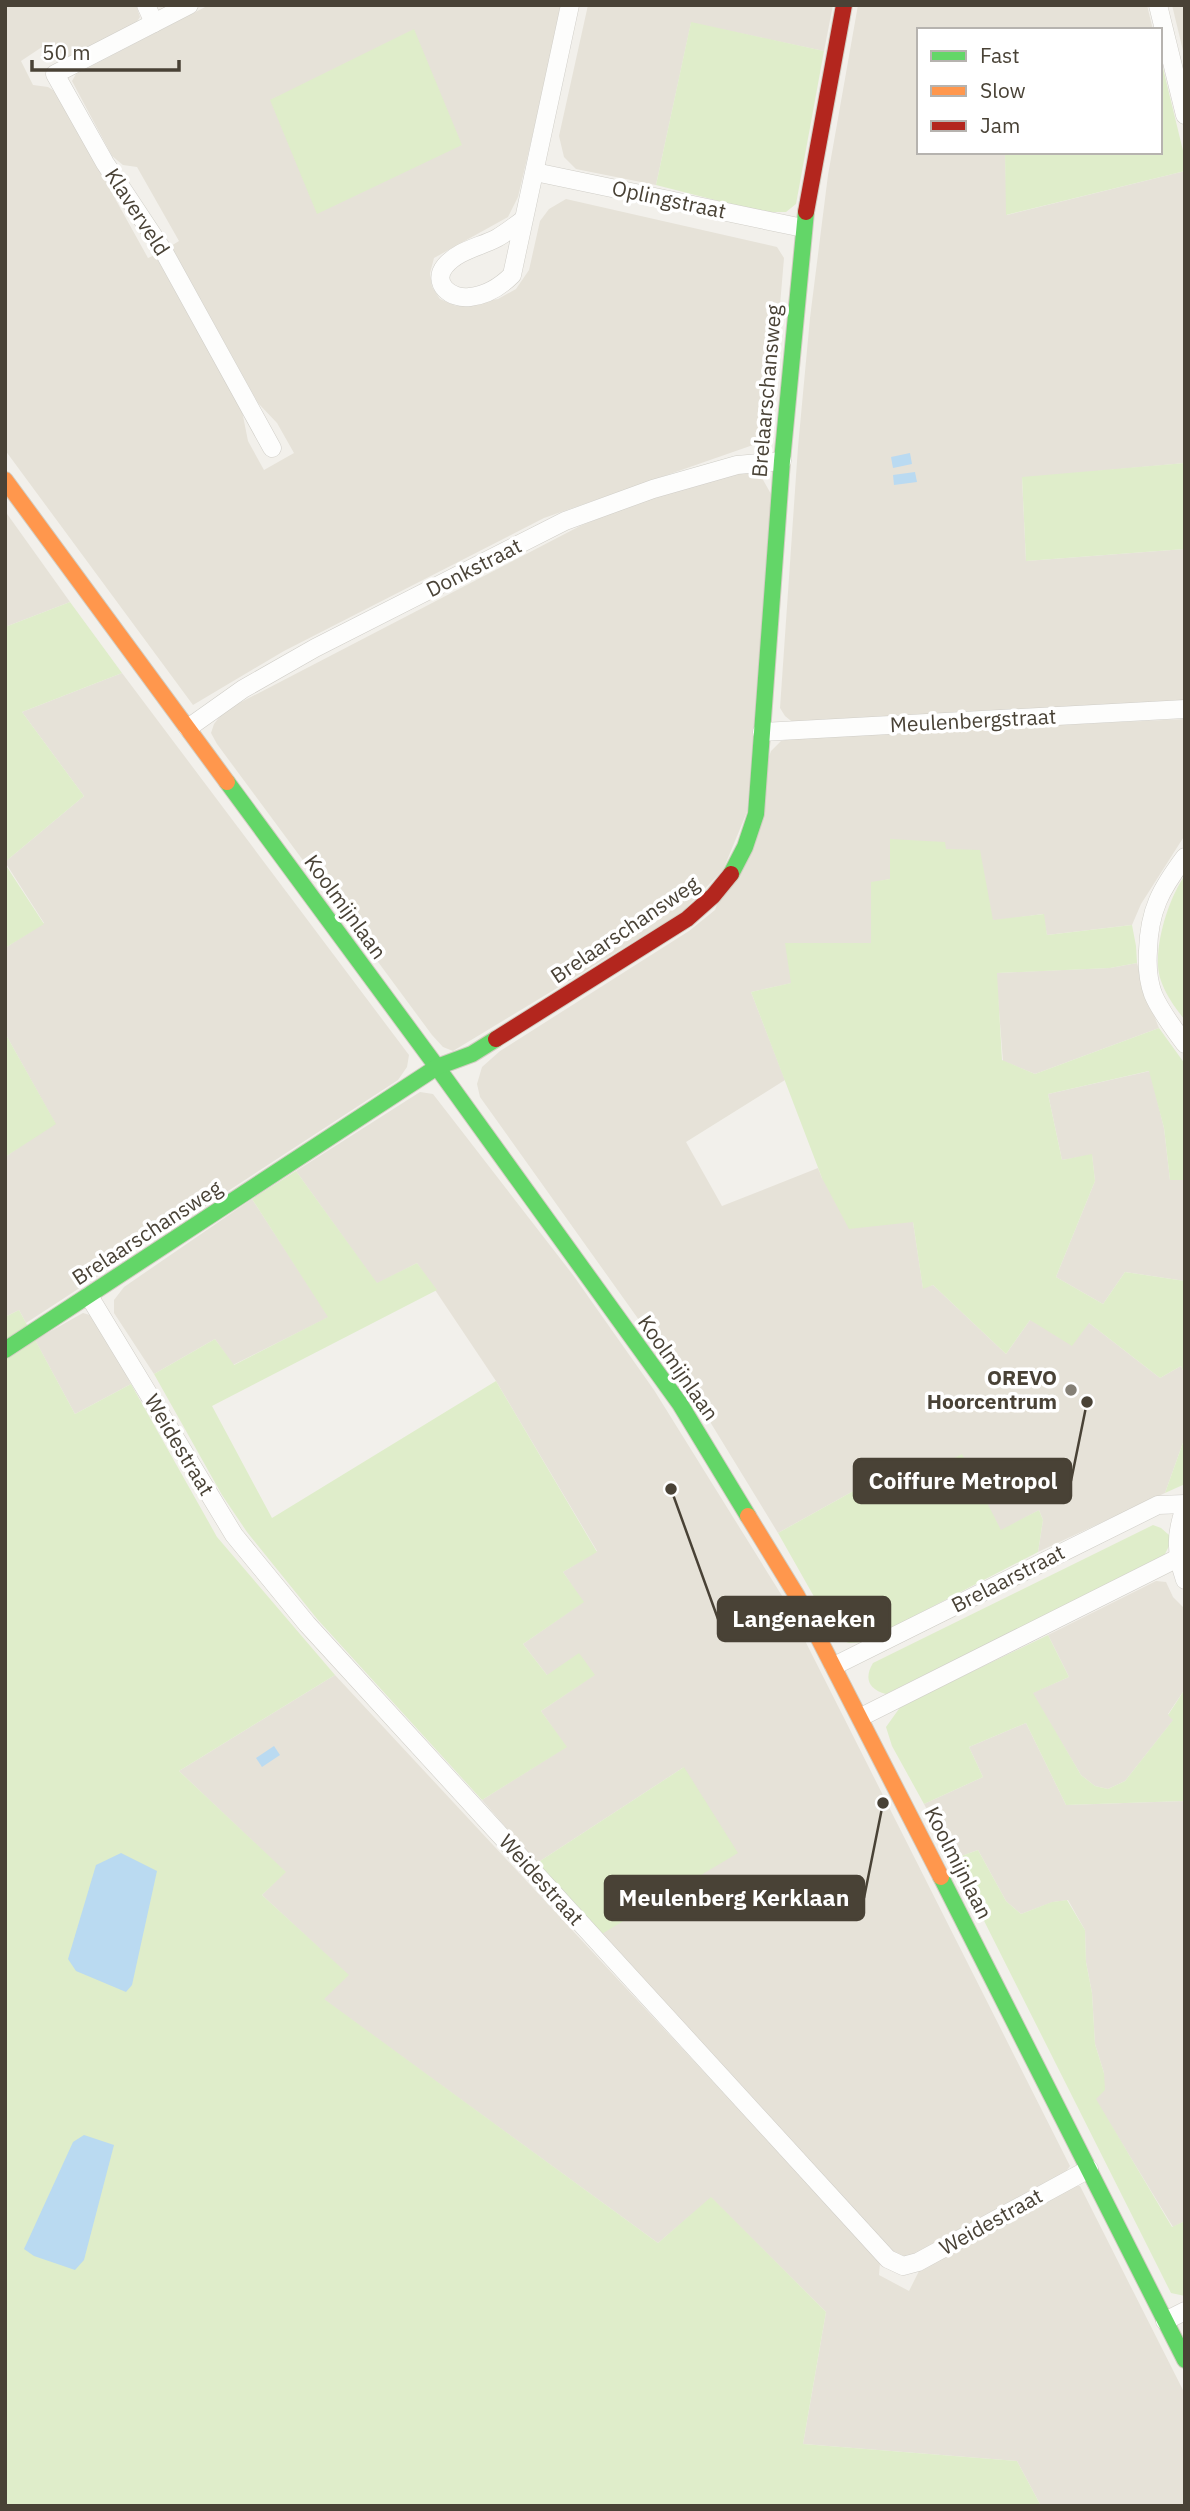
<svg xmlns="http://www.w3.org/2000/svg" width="1190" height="2511" font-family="'IBM Plex Sans',sans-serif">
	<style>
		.residential { fill: #e6e2d8 }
		.green { fill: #dfedca }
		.water { fill: #badaf1 }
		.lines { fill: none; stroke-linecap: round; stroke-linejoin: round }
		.street-casing { stroke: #d0cec8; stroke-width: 19 }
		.fast-casing { stroke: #d2cdc2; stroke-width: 18 }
		.slow-casing { stroke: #d2cdc2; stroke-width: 18 }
		.jam-casing { stroke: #d2cdc2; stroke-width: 18 }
		.street { stroke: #fdfdfc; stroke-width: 18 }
		.fast { stroke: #63d668; stroke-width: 16 }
		.slow { stroke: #ff974d; stroke-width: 16 }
		.jam { stroke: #b3261e; stroke-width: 16 }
		.poi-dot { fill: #847f75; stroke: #fff; stroke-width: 2.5 }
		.labels { text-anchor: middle; stroke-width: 7; stroke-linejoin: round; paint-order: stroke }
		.street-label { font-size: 21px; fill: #494236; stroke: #fff }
		.poi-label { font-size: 21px; font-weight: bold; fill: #494236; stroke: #fff; text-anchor: end }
		.leader { fill: none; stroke: #494236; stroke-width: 2.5 }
		.callout-dot { fill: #494236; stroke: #fff; stroke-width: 2.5 }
		.callout { fill: #494236; stroke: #494236; stroke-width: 2.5 }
		.callout-label { font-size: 23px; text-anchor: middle; font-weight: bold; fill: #fff }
	</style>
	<rect width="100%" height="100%" fill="#f2f0eb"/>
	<g class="residential">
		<path d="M5,5H136L140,17L136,23L69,57L45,45L21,61L33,85L48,87L56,92L148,258L155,255L242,411L248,441L264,470L294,453L277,423L258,403L171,246L179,241L137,167L123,165L112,156L72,81L76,74L209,5H563L518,197L508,217L434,258L430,273L432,287L440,299L456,306L498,299L516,289L529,270L540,221L549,209L566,199L777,247L784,258L770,423L764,436L753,445L544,518L284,651L193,705L5,450Z"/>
		<path d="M588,5H833L824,51L691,23L656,185L576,169L564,157L559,136Z"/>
		<path d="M858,5H1147L1153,30H919V152H1005L1007,215L1185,171V463L1022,478L1026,561L1185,549V702L796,725L785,716L780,708L798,447L810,318L828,175Z"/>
		<path d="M1172,5H1185V59Z"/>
		<path d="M744,472L762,478L771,494L747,812L723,870L681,913L453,1051L443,1047L432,1035L217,744L211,733L214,724L224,711L580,526L637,503Z"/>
		<path d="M5,511L70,602L5,627Z"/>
		<path d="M122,673L409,1055L407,1067L398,1080L26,1323L19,1310L5,1317V1157L55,1123L5,1033V948L44,923L5,862L84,796L22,712Z"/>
		<path d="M1185,719V835L1141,904L1132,925L1047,935L1043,914L993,921L945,849V842L890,879L871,883V944L786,943L792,983L751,992L785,1080L686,1142L722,1206L818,1168L822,1178L913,1222L923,1288L933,1285L1006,1354L1030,1320L1089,1323L1160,1378L1181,1366L1185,1375V1437L1165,1493L1038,1552L1043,1520L1039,1510L1001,1531L961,1455L885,1495L875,1479L778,1533L701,1407L480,1097L477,1084L482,1067L500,1051L689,931L715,910L771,751L781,741L800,737Z"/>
		<path d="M1137,963L1147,998L1159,1028L1035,1074L1003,1061L996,973L1110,968Z"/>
		<path d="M1150,1071L1164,1128L1170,1180H1185V1281L1125,1272L1103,1304L1056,1277L1095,1181L1092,1155L1062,1160L1048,1094Z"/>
		<path d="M420,1092L433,1094L573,1275L654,1390L784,1599L1070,2166L1063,2176L907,2258L895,2254L600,1935L684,1767L537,1863L482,1800L566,1747L541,1711L594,1675H547L523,1644L583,1602L563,1572L597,1551L496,1381L417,1263L377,1284L296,1171Z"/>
		<path d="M252,1199L329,1317L233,1365L215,1339L154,1374L114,1313V1300L124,1287Z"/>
		<path d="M83,1313L90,1315L102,1329L131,1384L75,1414L35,1340Z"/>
		<path d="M1156,1581L1166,1582L1173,1597L1185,1609V1689L1168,1714L1174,1719L1125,1781L1108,1789L1095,1786L1081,1775L1032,1693L1069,1677L1048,1635Z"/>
		<path d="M335,1675L876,2257L880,2263L879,2275L909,2291L920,2269L1076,2186H1080L1185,2394V2506H1041L1017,2461L803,2444L826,2312L711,2198L658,2243L323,1999L348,1975L262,1895L285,1872L179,1771Z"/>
		<path d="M1026,1723L1066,1805L1185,1801V2221L1173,2227L1095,2099L1104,2073L1095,2044L1092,1993L1086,1962L1085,1930L1068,1900L1053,1902L1021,1914L1006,1901L978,1850L953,1859L924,1804L983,1777L969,1747Z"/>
	</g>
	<g class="green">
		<path d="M691,22L824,51L796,204L786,212H762L656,185Z"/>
		<path d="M414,29L462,145L317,214L270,100Z"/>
		<path d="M1162,64L1185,159V171L1006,215L1005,152H1160Z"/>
		<path d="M1185,463V549L1026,561L1022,477Z"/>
		<path d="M70,602L122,673L22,712L84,796L5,862V627Z"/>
		<path d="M890,839L945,842L946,849L980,850L993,920L1044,914L1047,935L1132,925L1136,946L1137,963L1110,968L997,973L1002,1060L1035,1074L1159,1028L1185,1064V1180H1170L1164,1128L1149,1071L1048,1094L1062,1160L1092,1154L1095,1181L1056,1277L1103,1304L1125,1272L1185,1281V1375L1181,1366L1160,1378L1089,1323L1072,1346L1030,1320L1006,1354L933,1285L923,1289L913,1222L849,1229L822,1178L751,992L791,983L785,943H871V882L890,879Z"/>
		<path d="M5,864L44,924L5,948Z"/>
		<path d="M1185,875V1020C1175,1008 1165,994 1160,978C1152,950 1168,899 1185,875Z"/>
		<path d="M5,1033L56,1124L5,1157Z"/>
		<path d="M296,1171L377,1283L417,1263L437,1290L212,1406L272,1518L496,1381L597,1552L563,1572L584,1602L523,1644L547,1675L579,1653L595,1675L541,1711L567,1747L482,1800L318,1620L247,1532L222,1495L154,1374L215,1339L234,1365L328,1317L252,1199Z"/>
		<path d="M19,1310L75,1414L131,1384L217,1537L335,1675L179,1771L286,1872L262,1895L349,1975L324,1999L658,2243L711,2197L826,2312L803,2444L1017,2461L1041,2506H5V1317Z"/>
		<path d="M1185,1437V1484L1165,1493Z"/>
		<path d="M962,1454L1001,1530L1039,1510L1043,1520L1038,1552L864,1642L849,1643L838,1639L778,1533L875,1479L885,1495Z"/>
		<path d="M1153,1525L1161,1528L1169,1535L1170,1544L1164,1556L886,1694C868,1689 864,1678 873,1663Z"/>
		<path d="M1048,1635L1069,1677L1033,1693L1081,1775L1095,1786L1108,1789L1125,1781L1173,1720L1168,1715L1185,1689V1801L1066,1805L1026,1723L969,1747L983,1777L924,1804L892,1746L886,1727L901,1706Z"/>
		<path d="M684,1767L738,1853L600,1935L537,1863Z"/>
		<path d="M978,1850L1006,1901L1021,1914L1052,1902L1067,1900L1085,1930L1086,1962L1092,1993L1095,2044L1104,2073L1105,2090L1096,2099L1172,2227L1185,2221V2296L1171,2293L953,1859Z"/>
	</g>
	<g class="water">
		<path d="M910,453L912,464L893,468L891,457Z"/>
		<path d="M915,472L917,482L894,485L893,475Z"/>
		<path d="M274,1746L280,1755L262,1767L256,1758Z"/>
		<path d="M121,1853L157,1871L132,1985L126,1992L76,1971L68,1959L96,1865Z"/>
		<path d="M84,2135L114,2145L84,2260L75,2270L34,2256L24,2249L73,2142Z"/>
	</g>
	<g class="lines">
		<defs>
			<g id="street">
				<path d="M146,5L154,23"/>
				<path d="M189,5L55,74L105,163L164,252L272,448"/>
				<path d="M1158,5L1185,115"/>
				<path d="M535,172L803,228"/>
				<path d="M524,219C515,226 506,233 497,238C480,247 458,250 445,266C431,283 451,300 470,297C487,295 500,287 512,275L570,5"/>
				<path d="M188,728L243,689L315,648L565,521L653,489L737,465L782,461"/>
				<path d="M762,732L1185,709"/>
				<path d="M1185,857C1161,889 1149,910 1148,951C1147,965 1148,980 1153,994C1160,1011 1174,1029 1185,1044"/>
				<path d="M89,1296L234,1535L307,1624L888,2259L903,2266L918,2262L1089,2169"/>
				<path d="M1185,1508C1175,1534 1176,1554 1185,1580"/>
				<path d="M834,1666L1158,1505L1185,1504"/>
				<path d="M861,1717L1178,1558"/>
				<path d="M1165,2321L1185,2311"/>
			</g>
			<g id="fast">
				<path d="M227,782L437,1067L680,1404L748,1516"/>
				<path d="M731,874L745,847L756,814L782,461L806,212"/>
				<path d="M5,1350L437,1067L472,1054L496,1039"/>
				<path d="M941,1877L1185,2360"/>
			</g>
			<g id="slow">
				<path d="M5,480L227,782"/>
				<path d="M748,1516L797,1596L941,1877"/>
			</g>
			<g id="jam">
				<path d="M806,212L844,5"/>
				<path d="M496,1039L687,919L713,896L731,874"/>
			</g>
		</defs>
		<use href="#street" class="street-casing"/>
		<use href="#fast" class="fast-casing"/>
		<use href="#slow" class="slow-casing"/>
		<use href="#jam" class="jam-casing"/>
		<use href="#street" class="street"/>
		<use href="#fast" class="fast"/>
		<use href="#slow" class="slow"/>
		<use href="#jam" class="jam"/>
	</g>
	<circle class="poi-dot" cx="1071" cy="1390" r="7"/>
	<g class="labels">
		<g class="street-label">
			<text transform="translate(669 200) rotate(12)" y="7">Oplingstraat</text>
			<text transform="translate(137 212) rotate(57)" y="7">Klaverveld</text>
			<text transform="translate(767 391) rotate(-85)" y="7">Brelaarschansweg</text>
			<text transform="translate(474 568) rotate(-27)" y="7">Donkstraat</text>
			<text transform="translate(973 721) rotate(-3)" y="7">Meulenbergstraat</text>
			<text transform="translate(345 907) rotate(54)" y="7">Koolmijnlaan</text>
			<text transform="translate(625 930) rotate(-34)" y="7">Brelaarschansweg</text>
			<text transform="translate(147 1233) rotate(-33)" y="7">Brelaarschansweg</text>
			<text transform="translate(678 1368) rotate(55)" y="7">Koolmijnlaan</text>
			<text transform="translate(179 1445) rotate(59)" y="7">Weidestraat</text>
			<text transform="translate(1008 1579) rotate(-27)" y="7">Brelaarstraat</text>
			<text transform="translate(958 1863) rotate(63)" y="7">Koolmijnlaan</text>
			<text transform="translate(541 1880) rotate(48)" y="7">Weidestraat</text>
			<text transform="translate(991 2222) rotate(-29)" y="7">Weidestraat</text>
		</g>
		<g class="poi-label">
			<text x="1057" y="1385">OREVO<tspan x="1057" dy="24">Hoorcentrum</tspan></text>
		</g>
	</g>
	<path class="leader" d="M1087 1402L1071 1481M671 1489L718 1619M883 1803L864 1898"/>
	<g class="callout-dot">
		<circle cx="1087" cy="1402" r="7"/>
		<circle cx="671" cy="1489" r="7"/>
		<circle cx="883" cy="1803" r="7"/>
	</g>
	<g class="callout">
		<rect x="854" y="1459" width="217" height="44" rx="7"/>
		<rect x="718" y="1597" width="172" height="44" rx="7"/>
		<rect x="605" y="1876" width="259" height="44" rx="7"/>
	</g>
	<g class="callout-label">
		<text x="963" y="1489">Coiffure Metropol</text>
		<text x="804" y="1627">Langenaeken</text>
		<text x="734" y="1906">Meulenberg Kerklaan</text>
	</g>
	<rect width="1190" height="2511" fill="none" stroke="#494236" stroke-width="14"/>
	<rect x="917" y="28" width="245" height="126" fill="#ffffff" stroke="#b6b3af" stroke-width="2"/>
	<rect x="931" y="51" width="35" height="10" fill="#63d668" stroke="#b6b3af" stroke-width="2"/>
	<text x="980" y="63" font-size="21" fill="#494236">Fast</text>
	<rect x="931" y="86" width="35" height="10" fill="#ff974d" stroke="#b6b3af" stroke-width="2"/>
	<text x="980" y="98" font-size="21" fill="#494236">Slow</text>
	<rect x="931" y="121" width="35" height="10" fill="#b3261e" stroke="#b6b3af" stroke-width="2"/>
	<text x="980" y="133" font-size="21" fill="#494236">Jam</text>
	<path d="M32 60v10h147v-10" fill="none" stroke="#494236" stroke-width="3.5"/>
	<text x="42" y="60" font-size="21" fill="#494236" stroke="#ffffff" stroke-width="5" paint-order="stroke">50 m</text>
</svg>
